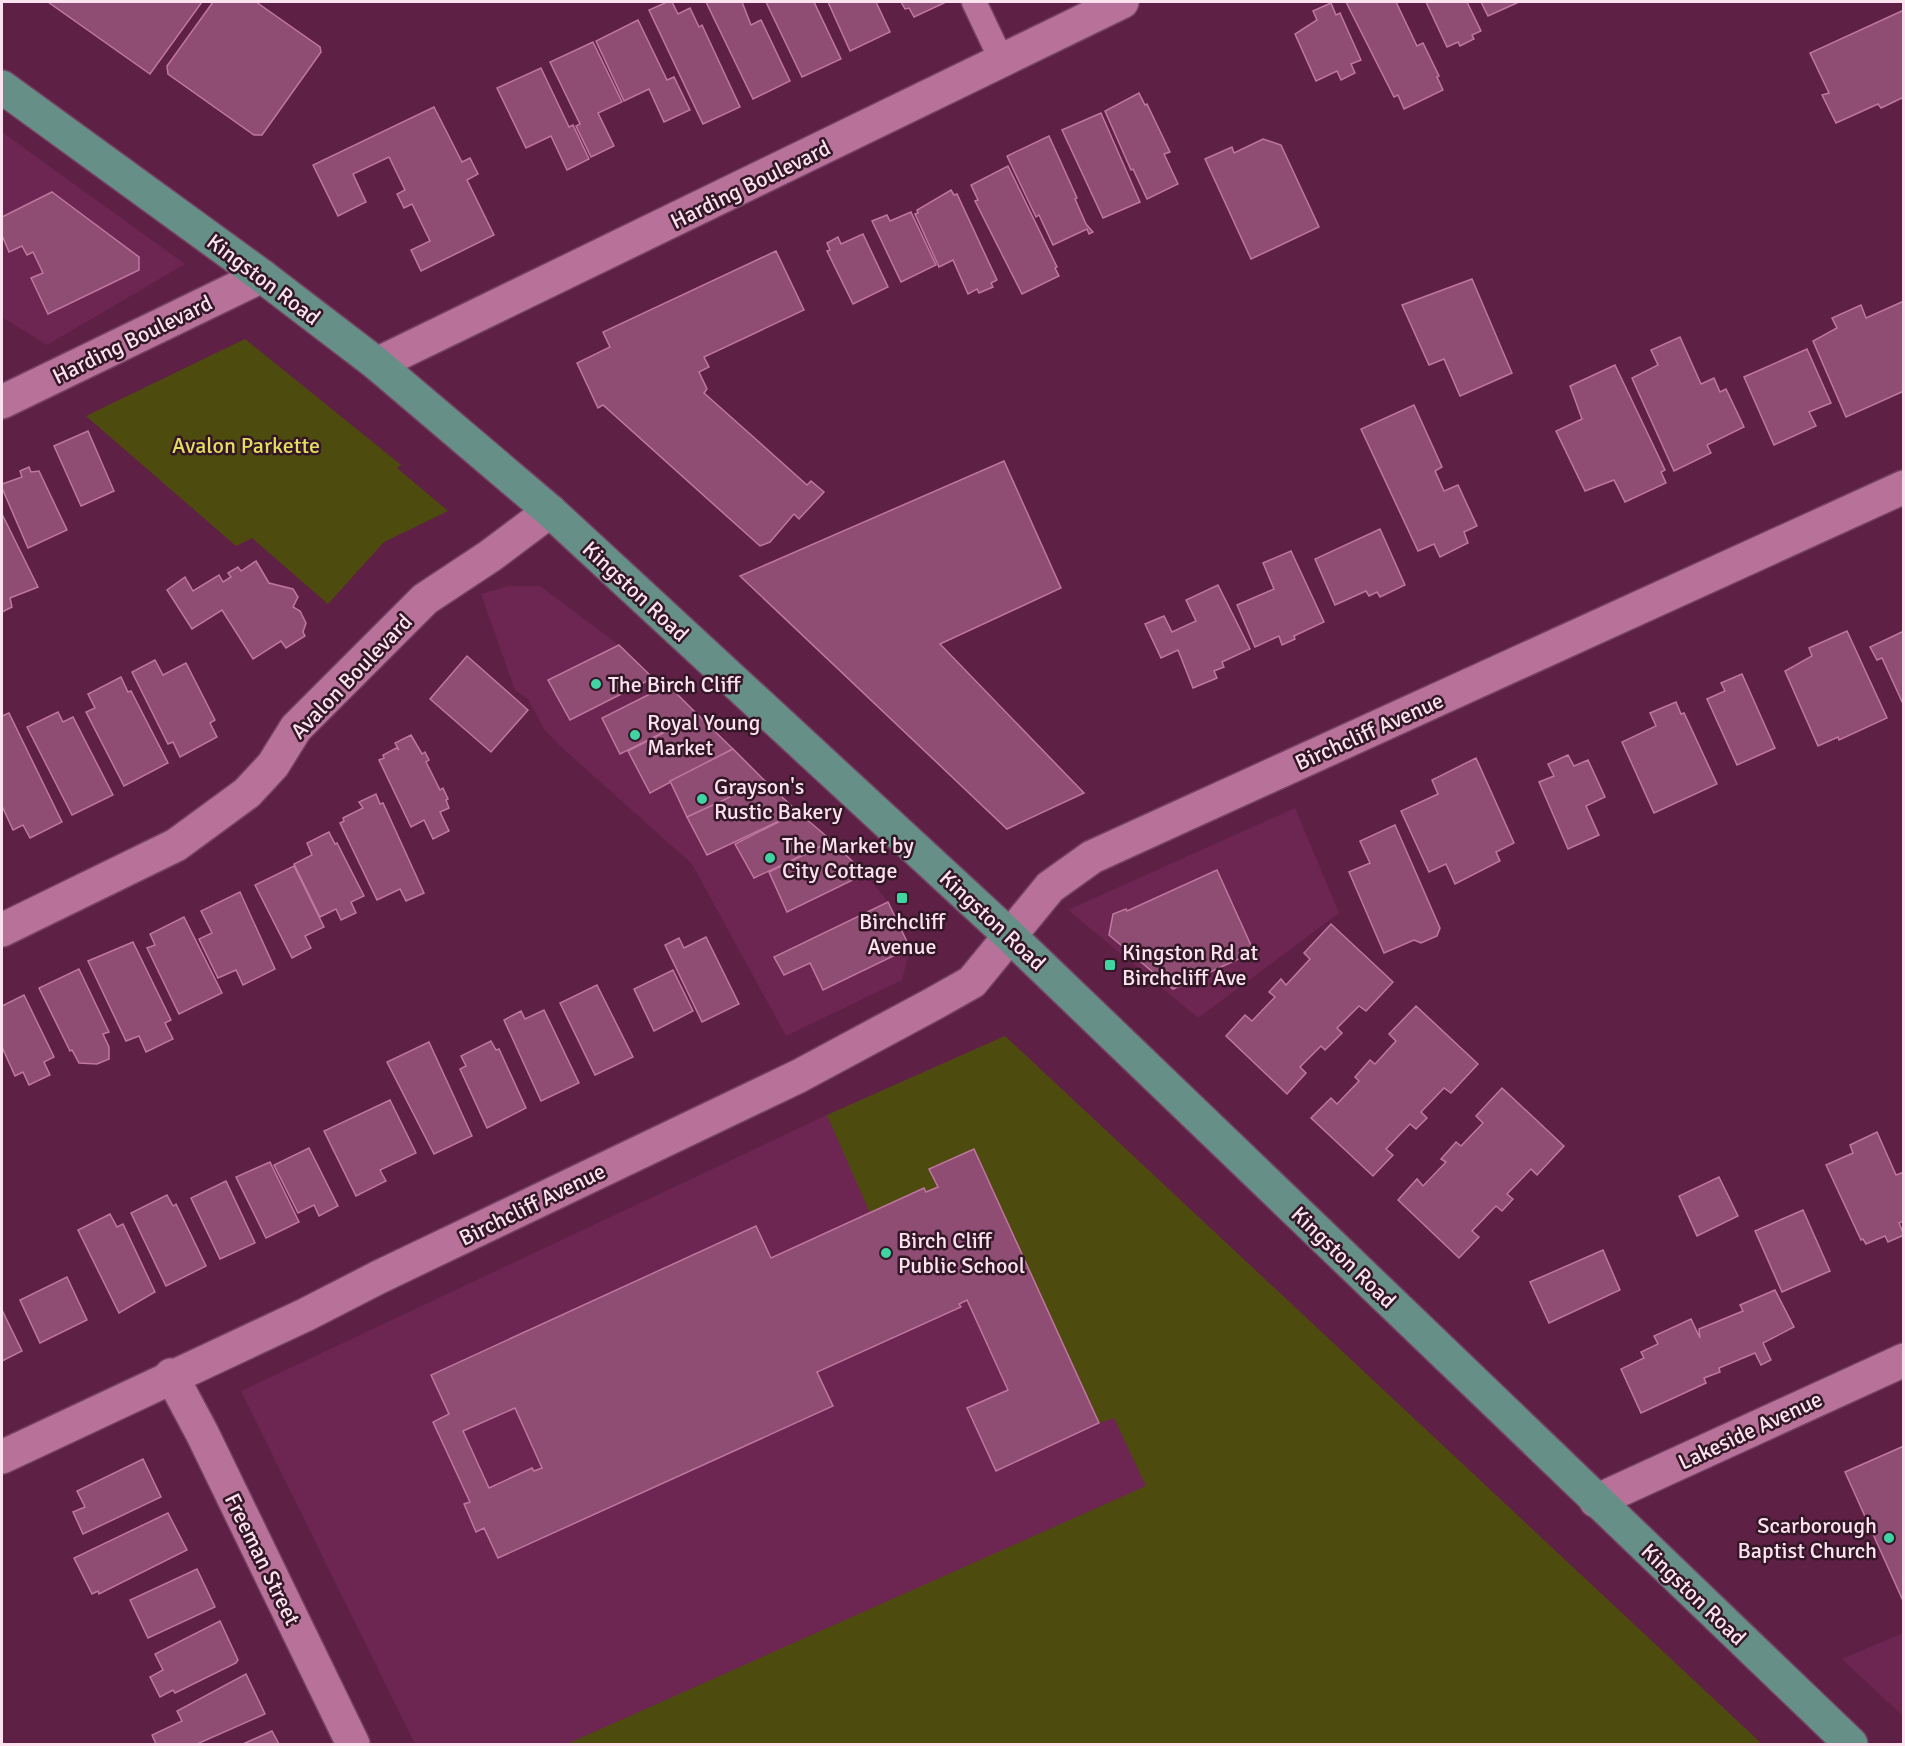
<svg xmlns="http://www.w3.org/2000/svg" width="1905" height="1746" font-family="Signika,sans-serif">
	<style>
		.built { fill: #6d2651 }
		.green { fill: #4e4b0e }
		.building { fill: #904d73; stroke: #bf779f; stroke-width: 1.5; fill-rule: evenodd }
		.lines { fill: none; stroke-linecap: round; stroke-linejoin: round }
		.lane-casing { stroke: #754163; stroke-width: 27 }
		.street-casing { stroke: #754163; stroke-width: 36 }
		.primary-casing { stroke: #754163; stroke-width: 36 }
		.lane { stroke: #b87299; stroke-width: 24 }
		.street { stroke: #b87299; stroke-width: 33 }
		.primary { stroke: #658f87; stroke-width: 33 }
		.poi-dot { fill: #3fd4a2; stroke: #331727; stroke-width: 2 }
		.labels { text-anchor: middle; stroke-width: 5; stroke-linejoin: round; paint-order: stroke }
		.street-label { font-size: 22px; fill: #fce3ef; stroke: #331727 }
		.park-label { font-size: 22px; fill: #e4dd61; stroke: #331727 }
		.poi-label { font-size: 22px; fill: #fce3ef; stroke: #331727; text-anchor: start }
	</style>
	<rect width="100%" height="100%" fill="#5f2046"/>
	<g class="built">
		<path d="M2,132L185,264L47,345L2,317Z"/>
		<path d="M509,586H540L619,645L653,678L668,685L765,781L865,874L888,902L910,948L902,980L786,1036L692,864L559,745L544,729L528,699L515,690L481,594Z"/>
		<path d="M1295,808L1339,913L1198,1018L1068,910Z"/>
		<path d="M1005,1036L1762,1744H415L241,1391L827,1115Z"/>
		<path d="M1903,1633V1716L1842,1659Z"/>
	</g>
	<g class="green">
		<path d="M245,339L390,456L401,465L397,468L448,511L384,542L328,604L252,538L236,546L86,416Z"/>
		<path d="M1005,1036L1762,1744H567L1146,1486L1114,1418L1099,1423L974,1149L930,1169L938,1187L870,1213L827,1115Z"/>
	</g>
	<g class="building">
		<path d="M48,2H202L150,74Z"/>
		<path d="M213,2H256L320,47L321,52L262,135H254L168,74L167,66Z"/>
		<path d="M667,2H672L678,14L690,8L699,27L702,25L740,107L703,124L649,10Z"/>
		<path d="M706,2H742L751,25L761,20L790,81L753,99Z"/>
		<path d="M766,2H814L841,59L802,77Z"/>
		<path d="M828,2H876L890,32L850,51Z"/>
		<path d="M901,2H946L914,17L909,8L905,9Z"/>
		<path d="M1346,2H1396L1417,46L1423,43L1439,76L1437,77L1443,90L1404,109L1398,95L1394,97Z"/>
		<path d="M1426,2H1467L1481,31L1472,35L1474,39L1460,46L1458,42L1447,47Z"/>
		<path d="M1481,2H1519L1488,16Z"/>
		<path d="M1331,3L1336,15L1340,13L1361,60L1351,64L1355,73L1341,80L1337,71L1316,81L1295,34L1317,20L1313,11Z"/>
		<path d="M1904,10V97L1881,108L1878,104L1836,123L1822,95L1829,93L1810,53Z"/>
		<path d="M638,20L667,80L674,77L690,110L664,122L649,89L624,101L596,41Z"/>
		<path d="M593,42L622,102L598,113L614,146L591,157L576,126L580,124L550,62Z"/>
		<path d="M541,68L569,127L573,125L589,159L567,170L551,136L526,148L497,88Z"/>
		<path d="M1139,93L1145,105L1147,104L1170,152L1164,154L1178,184L1147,199L1133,169L1131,170L1105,111Z"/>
		<path d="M434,107L462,162L470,158L478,174L467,180L494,235L421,271L411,250L430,241L412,204L404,208L397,194L405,190L389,157L353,174L366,202L338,216L313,165Z"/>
		<path d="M1101,113L1140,202L1103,218L1062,130Z"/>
		<path d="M1049,136L1077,198L1075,199L1086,224L1093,232L1089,234L1087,229L1053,245L1039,215L1036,217L1007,156Z"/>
		<path d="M1263,139L1281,145L1319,227L1251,259L1205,159L1232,147L1234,153Z"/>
		<path d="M1008,166L1057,267L1055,268L1059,276L1022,294L975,201L978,200L971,185Z"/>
		<path d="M951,190L954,195L957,194L997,280L991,283L993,287L979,293L977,289L968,294L953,260L939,267L915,214L918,213L917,210Z"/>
		<path d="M52,192L139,257V270L48,314L31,278L43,273L33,252L27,255L22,246L9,252L2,235V217Z"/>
		<path d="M911,212L936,265L901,282L872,221L887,215L890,221Z"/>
		<path d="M863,234L888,287L853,304L827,251L830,250L827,243L838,237L841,244Z"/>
		<path d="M776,251L804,310L704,357L709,367L699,372L707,389L704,393L807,485L811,481L824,492L799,519L794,514L770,542L760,546L603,405L598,408L577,363L610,347L603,332Z"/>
		<path d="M1472,279L1512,373L1460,396L1444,359L1429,365L1402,305Z"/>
		<path d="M1904,301V391L1846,417L1813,341L1837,328L1832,318L1861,305L1866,318Z"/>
		<path d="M1680,337L1701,384L1714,378L1720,392L1726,389L1744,427L1707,445L1711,453L1674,471L1632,378L1658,365L1651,350Z"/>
		<path d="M1807,349L1831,403L1809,412L1816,426L1774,445L1744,377Z"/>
		<path d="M1615,365L1665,470L1661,472L1666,483L1625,502L1614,480L1585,491L1556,431L1582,419L1570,386Z"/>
		<path d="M1414,405L1442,467L1435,471L1444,491L1458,485L1477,526L1464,532L1468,543L1440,557L1434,544L1418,551L1361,429Z"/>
		<path d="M88,431L114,491L81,506L54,446Z"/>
		<path d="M1004,461L1061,588L940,644L1084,793L1007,829L740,576Z"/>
		<path d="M29,467L31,472L39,471L67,530L28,548L2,488V484L22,477L20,471Z"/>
		<path d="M2,514L38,587L10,598L12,607L2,612Z"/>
		<path d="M1380,529L1405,585L1380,597L1377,592L1369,596L1366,591L1335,605L1315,559Z"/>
		<path d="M1291,551L1324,622L1294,636L1295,639L1282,645L1279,636L1255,647L1237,605L1274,589L1263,563Z"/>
		<path d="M256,561L269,583L293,589L298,597L293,607L300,611L306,623L303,632L305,636L286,648L281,641L253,659L222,610L192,629L167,590L185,577L193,591L219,575L223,582L231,577L228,573L238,567L241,571Z"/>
		<path d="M1218,585L1250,649L1222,662L1224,667L1214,671L1217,678L1193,688L1178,650L1161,658L1145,624L1164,616L1172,632L1196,621L1186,600Z"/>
		<path d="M1847,631L1887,718L1839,740L1838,737L1818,746L1785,671L1812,656L1809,648Z"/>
		<path d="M1904,631V706L1882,658L1877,660L1870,647Z"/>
		<path d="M619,645L653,678L570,720L548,680Z"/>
		<path d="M467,656L528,710L491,752L430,699Z"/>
		<path d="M155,660L163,675L186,663L215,720L210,723L217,737L180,757L173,742L168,744L132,672Z"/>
		<path d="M1742,674L1775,748L1737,765L1707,699L1725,691L1721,683Z"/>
		<path d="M121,677L128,692L131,691L168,763L124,786L86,712L95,708L88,694Z"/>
		<path d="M668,685L698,715L620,754L602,718Z"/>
		<path d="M1676,702L1681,714L1684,713L1717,784L1654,813L1622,742L1656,726L1650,713Z"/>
		<path d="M58,712L63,722L73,717L113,795L72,815L27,727Z"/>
		<path d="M9,713L62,822L30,838L23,825L13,830L2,806V716Z"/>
		<path d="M698,715L733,749L650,793L628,751Z"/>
		<path d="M411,735L422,754L425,752L429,760L426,762L440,790L443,788L448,799L446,800L449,808L440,812L449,831L433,839L424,820L411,827L379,760L384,758L383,755L396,748L399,750L395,743Z"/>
		<path d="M733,749L765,781L687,817L670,781Z"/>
		<path d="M1568,755L1574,766L1588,760L1605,797L1586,806L1599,835L1568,849L1539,782L1554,776L1548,764Z"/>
		<path d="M1476,758L1514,843L1496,852L1500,861L1455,884L1446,864L1429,872L1401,811L1438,794L1432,780Z"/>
		<path d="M765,781L798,812L707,855L687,817Z"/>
		<path d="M376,794L380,804L383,803L424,893L406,901L400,889L377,900L340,823L344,821L343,818L363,808L359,802Z"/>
		<path d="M798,812L832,841L754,878L735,844Z"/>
		<path d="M1395,825L1440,928L1437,936L1421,943L1414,940L1384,953L1349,872L1370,863L1360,841Z"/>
		<path d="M329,832L335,844L337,843L364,896L351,902L356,913L341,920L336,909L320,917L294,864L312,855L307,843Z"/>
		<path d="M832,841L865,874L787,912L769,872Z"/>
		<path d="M294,866L324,927L305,936L311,948L292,958L255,885Z"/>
		<path d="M1217,870L1254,952L1173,989L1109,935L1113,914L1126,909L1127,911Z"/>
		<path d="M240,892L275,969L243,985L236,970L218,978L199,939L212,933L201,911Z"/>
		<path d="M888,902L910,948L823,990L810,963L784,975L774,957Z"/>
		<path d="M184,917L222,993L179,1014L147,948L155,945L150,934Z"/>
		<path d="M1331,924L1393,982L1366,1011L1359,1006L1337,1028L1342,1033L1325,1050L1321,1046L1300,1067L1306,1073L1287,1094L1226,1036L1245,1015L1252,1021L1275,997L1269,992L1281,979L1286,985L1310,959L1304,953Z"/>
		<path d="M706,937L739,1004L702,1022L665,945L679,938L684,948Z"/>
		<path d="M133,942L171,1020L165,1023L173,1039L146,1052L139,1036L126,1041L88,961Z"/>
		<path d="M79,969L109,1032L103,1034L109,1047V1059L97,1064L79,1063L72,1050L70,1051L39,988Z"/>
		<path d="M673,970L693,1011L654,1031L634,989Z"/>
		<path d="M597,985L633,1057L595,1075L560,1003Z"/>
		<path d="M24,995L54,1057L44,1062L50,1075L29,1085L23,1072L15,1076L2,1047V1006Z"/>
		<path d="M1416,1006L1478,1064L1451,1093L1444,1088L1421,1112L1427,1118L1416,1129L1410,1124L1386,1149L1393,1155L1373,1176L1311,1118L1331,1098L1337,1104L1359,1081L1355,1077L1370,1060L1375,1064L1396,1041L1389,1034Z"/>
		<path d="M544,1010L579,1083L541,1101L504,1020L521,1011L525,1019Z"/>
		<path d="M491,1041L496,1050L499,1049L526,1108L487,1128L460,1069L466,1066L461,1056Z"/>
		<path d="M429,1042L472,1136L434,1154L387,1062Z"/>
		<path d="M1502,1088L1564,1146L1537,1175L1531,1169L1507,1194L1513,1199L1502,1211L1496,1206L1472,1231L1479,1237L1459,1258L1398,1200L1417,1179L1423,1186L1446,1162L1441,1159L1456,1142L1461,1146L1483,1123L1476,1116Z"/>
		<path d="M390,1100L416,1153L380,1170L386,1181L356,1196L324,1131Z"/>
		<path d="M1877,1132L1896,1175L1904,1172V1221L1899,1223L1904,1235L1888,1242L1885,1236L1866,1244L1863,1239L1861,1240L1826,1165L1853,1153L1850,1145Z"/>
		<path d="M309,1148L338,1206L319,1216L314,1205L298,1213L274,1165Z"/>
		<path d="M974,1149L1099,1423L996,1471L967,1408L1008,1390L967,1300L959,1304L961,1307L817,1372L833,1406L498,1558L484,1528L476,1532L464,1504L470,1502L433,1422L449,1414L431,1375L756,1226L771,1258L924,1188L926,1192L938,1187L929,1169ZM515,1408L542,1468L534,1471L532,1468L489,1488L463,1431Z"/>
		<path d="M270,1162L299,1222L266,1238L236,1177Z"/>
		<path d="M1719,1177L1738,1216L1697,1236L1679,1196Z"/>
		<path d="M226,1181L255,1243L220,1259L191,1198Z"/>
		<path d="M167,1195L173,1206L176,1204L206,1266L166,1286L131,1213Z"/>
		<path d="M1803,1210L1830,1271L1782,1292L1755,1231Z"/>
		<path d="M110,1214L117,1227L123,1224L155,1292L119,1313L78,1230Z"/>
		<path d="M1603,1250L1620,1290L1549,1323L1530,1282Z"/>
		<path d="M67,1277L87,1320L40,1343L20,1300Z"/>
		<path d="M1775,1290L1794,1327L1763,1343L1771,1360L1761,1365L1755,1353L1719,1368L1720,1372L1704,1378L1706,1383L1641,1413L1621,1369L1644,1358L1641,1352L1658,1344L1654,1336L1691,1319L1700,1338L1699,1329L1743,1311L1740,1305Z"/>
		<path d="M2,1310L22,1351L2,1361Z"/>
		<path d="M1904,1446V1603L1845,1472Z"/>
		<path d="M143,1459L161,1497L83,1534L73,1512L85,1507L77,1491Z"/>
		<path d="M168,1513L187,1550L99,1594L98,1591L92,1594L74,1558Z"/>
		<path d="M197,1569L215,1607L148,1638L130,1600Z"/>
		<path d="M220,1621L238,1660L236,1663L175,1693L173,1690L160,1697L150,1677L163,1670L155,1654Z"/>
		<path d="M246,1674L265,1714L197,1744H156L152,1735L182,1721L177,1711Z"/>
		<path d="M272,1731L279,1744H243Z"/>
	</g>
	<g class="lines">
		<defs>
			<path id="lane" d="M974,2L1001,59"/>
			<g id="street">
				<path d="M377,364L1122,2"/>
				<path d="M2,402L262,276"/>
				<path d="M2,930L176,845L247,793L273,765L296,728L425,599L490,556L550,511"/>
				<path d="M171,1375L202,1433L353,1744"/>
				<path d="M2,1457L305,1315L379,1277L799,1076L933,1004L972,982L1050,887L1092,857L1904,487"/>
				<path d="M1596,1501L1904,1360"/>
			</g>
			<path id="primary" d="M2,87L262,276L377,364L550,511L1009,935L1851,1744"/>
		</defs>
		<use href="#lane" class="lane-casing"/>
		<use href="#street" class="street-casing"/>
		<use href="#primary" class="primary-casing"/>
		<use href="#lane" class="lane"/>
		<use href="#street" class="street"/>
		<use href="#primary" class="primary"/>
	</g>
	<g class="poi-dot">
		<circle cx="596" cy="684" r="6"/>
		<circle cx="635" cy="735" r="6"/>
		<circle cx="702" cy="799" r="6"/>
		<circle cx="770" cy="858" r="6"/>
		<rect x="896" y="892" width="12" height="12" rx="3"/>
		<rect x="1104" y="959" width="12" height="12" rx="3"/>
		<circle cx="886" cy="1253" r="6"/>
		<circle cx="1889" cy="1538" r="6"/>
	</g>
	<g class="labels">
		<g class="street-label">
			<text transform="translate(750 184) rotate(-26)" y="8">Harding Boulevard</text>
			<text transform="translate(264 279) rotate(37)" y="8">Kingston Road</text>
			<text transform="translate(132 339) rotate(-26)" y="8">Harding Boulevard</text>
			<text transform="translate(636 591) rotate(43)" y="8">Kingston Road</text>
			<text transform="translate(351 676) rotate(-46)" y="8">Avalon Boulevard</text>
			<text transform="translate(1369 731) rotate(-24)" y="8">Birchcliff Avenue</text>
			<text transform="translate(993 920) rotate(43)" y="8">Kingston Road</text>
			<text transform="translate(532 1204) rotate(-26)" y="8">Birchcliff Avenue</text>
			<text transform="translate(1344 1257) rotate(44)" y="8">Kingston Road</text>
			<text transform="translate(1750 1430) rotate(-25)" y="8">Lakeside Avenue</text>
			<text transform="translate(263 1559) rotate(64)" y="8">Freeman Street</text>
			<text transform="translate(1694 1594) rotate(44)" y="8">Kingston Road</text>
		</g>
		<g class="park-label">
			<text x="246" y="453">Avalon Parkette</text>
		</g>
		<g class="poi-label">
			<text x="608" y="692">The Birch Cliff</text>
			<text x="647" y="730">Royal Young<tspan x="647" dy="25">Market</tspan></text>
			<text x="714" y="794">Grayson's<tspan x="714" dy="25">Rustic Bakery</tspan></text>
			<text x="782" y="853">The Market by<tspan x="782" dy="25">City Cottage</tspan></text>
			<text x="902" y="929" text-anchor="middle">Birchcliff<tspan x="902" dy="25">Avenue</tspan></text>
			<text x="1122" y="960">Kingston Rd at<tspan x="1122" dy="25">Birchcliff Ave</tspan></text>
			<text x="898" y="1248">Birch Cliff<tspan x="898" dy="25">Public School</tspan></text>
			<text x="1877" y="1533" text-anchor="end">Scarborough<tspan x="1877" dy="25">Baptist Church</tspan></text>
		</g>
	</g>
	<rect width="1905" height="1746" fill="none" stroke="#fce3ef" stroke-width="6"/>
</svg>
